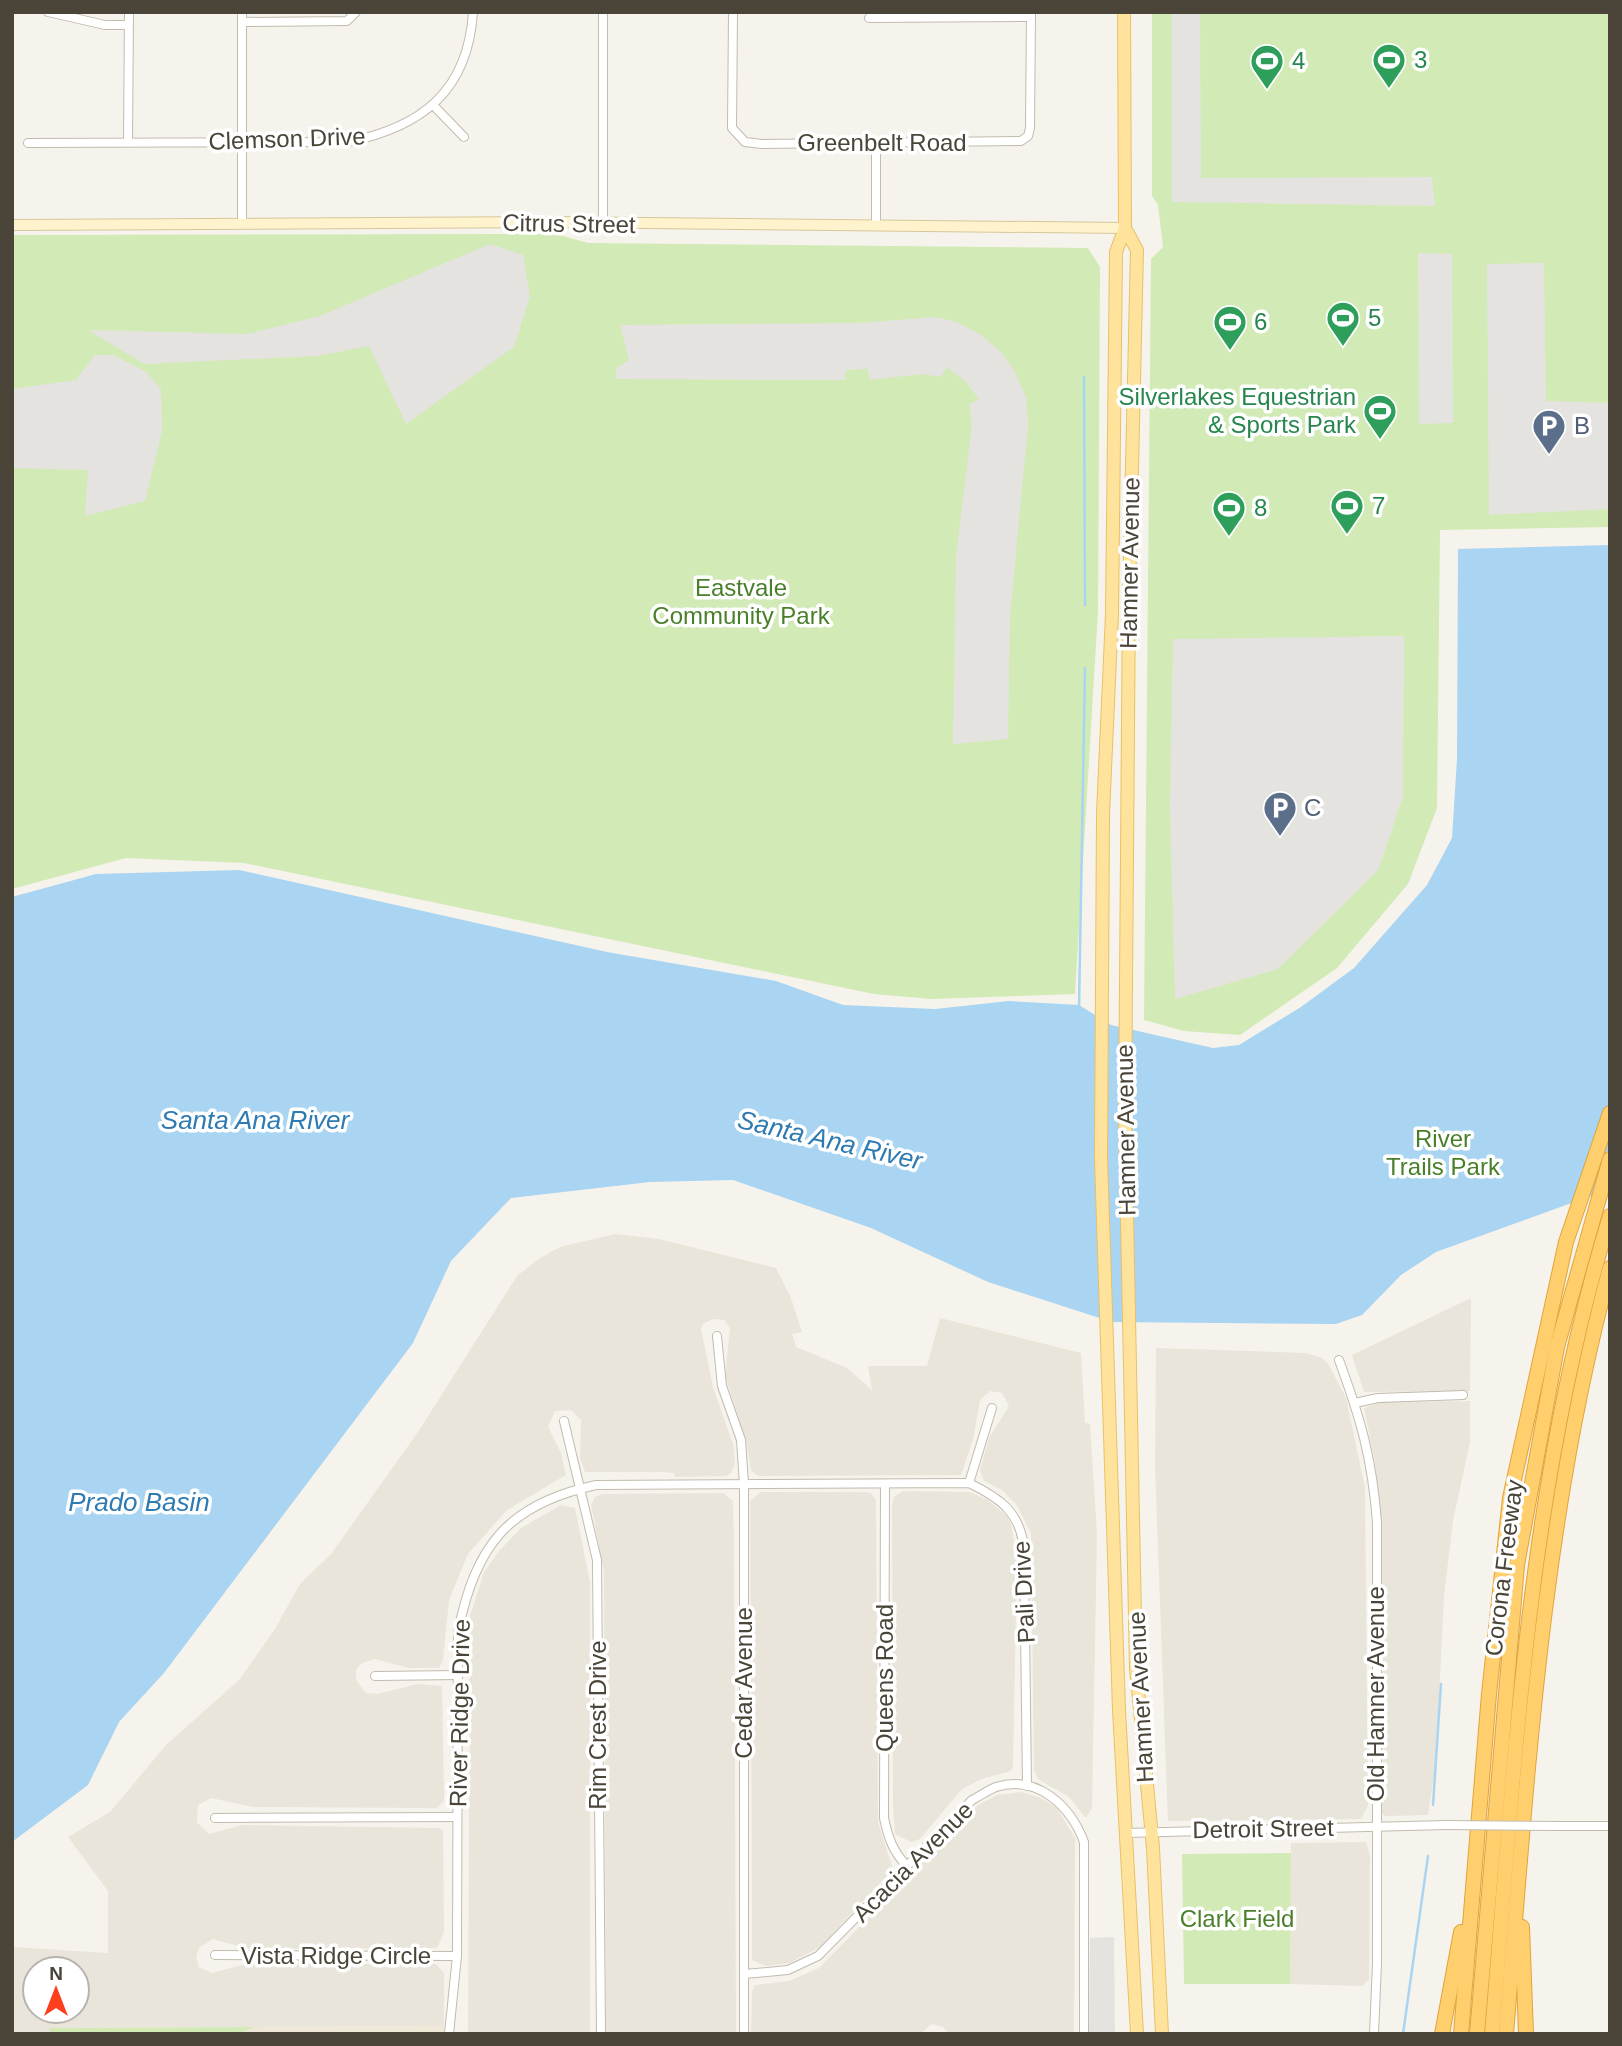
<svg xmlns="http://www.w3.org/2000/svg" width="1622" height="2046" font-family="Arial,sans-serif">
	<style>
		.residential { fill: #eae5da; fill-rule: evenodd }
		.education { fill: #efe8d6 }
		.green { fill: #d2eab5 }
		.parking { fill: #e5e3e0 }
		.water { fill: #a9d4f2 }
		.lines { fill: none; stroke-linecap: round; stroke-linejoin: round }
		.stream { stroke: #a9d4f2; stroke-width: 2.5 }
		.street-casing { stroke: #c2bbae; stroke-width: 10 }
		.secondary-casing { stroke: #d6c79b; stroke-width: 12 }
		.primary-casing { stroke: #e6c16a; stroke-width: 14 }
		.highway-casing { stroke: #e0a43c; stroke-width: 16 }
		.street { stroke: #fff; stroke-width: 8 }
		.secondary { stroke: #fff3cd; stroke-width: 10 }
		.primary { stroke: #ffe39c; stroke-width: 12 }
		.highway { stroke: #ffcf6e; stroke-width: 14 }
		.street-bridge-casing { stroke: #c2bbae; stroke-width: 10; stroke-linecap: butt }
		.street-bridge { stroke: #fff; stroke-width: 8 }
		.labels { text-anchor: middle; stroke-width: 7; stroke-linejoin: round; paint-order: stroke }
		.leisure-label { font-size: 24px; fill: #27864d; stroke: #fff; text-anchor: start }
		.street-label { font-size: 24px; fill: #4b4439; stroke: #fff }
		.service-label { font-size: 24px; fill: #4e5e75; stroke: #fff; text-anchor: start }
		.park-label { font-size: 24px; fill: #4a7f2a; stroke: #fff }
		.water-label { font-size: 26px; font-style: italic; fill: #2e7ab2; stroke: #fff }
	</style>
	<rect width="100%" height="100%" fill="#f6f3ec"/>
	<g class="residential">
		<path d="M615,1234L659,1239L776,1268L791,1298L802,1332L792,1334L796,1347L847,1368L872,1390L868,1366H927L940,1318L1081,1353L1085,1423L1090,1424L1097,1534L1092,1808L1086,1818L1069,1797L1038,1779L1034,1770L1031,1533L1016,1504L1002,1490L984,1481L980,1470L989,1438L1009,1406L1002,1393L990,1391L980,1400L973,1440L961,1475L758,1476L751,1470L746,1440L725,1376L730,1328L724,1320L713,1319L703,1324L701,1329L713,1387L733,1444L735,1463L731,1473L726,1476L675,1477L674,1473L664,1472H585L580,1458L581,1420L571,1410L555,1411L548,1427L561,1453L566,1475L507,1510L468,1554L449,1600L443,1660L439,1668H409L375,1659L362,1663L356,1670V1680L366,1693L377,1694L418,1684L442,1686L444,1792V1801L437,1808L253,1807L211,1798L198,1805L197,1822L209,1834L242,1825L440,1828L443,1831L444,1932L437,1948L248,1949L213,1939L199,1948L196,1957L199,1967L212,1973L246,1964H436L444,1973V2026L51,2028L50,2034H12V1947L108,1953V1891L68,1837L110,1812L166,1745L239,1680L275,1629L300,1584L331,1554L418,1432L517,1276L540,1258L560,1247ZM35,1969H77V2011H35Z"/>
		<path d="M1471,1298L1470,1391L1364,1392L1352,1355Z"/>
		<path d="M1156,1348L1306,1353L1322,1358L1329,1365L1346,1398L1365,1488L1368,1805L1361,1819L1168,1821L1155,1467Z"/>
		<path d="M1470,1401V1442L1453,1521L1444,1596L1436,1762L1428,1815L1386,1816L1380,1812V1521L1375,1463L1364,1408L1381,1402Z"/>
		<path d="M903,1491L969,1492L988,1500L1007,1516L1011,1525L1017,1556L1013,1766L1011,1771L981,1779L961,1790L920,1839L911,1842L895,1834L893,1805L892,1506L894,1497Z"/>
		<path d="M761,1492H865L871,1493L876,1500L878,1822L892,1866L890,1873L820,1947L790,1963L766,1966L752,1960V1912L750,1501Z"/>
		<path d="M723,1493L733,1501L734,1540L736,2034H606L604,1572L591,1505L595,1497L603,1494Z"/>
		<path d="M561,1505L575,1508L590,1582V2034H468L470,1616L484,1572L499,1551L521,1528Z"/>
		<path d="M1022,1792L1041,1798L1057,1808L1075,1838L1074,2034H948L943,2027L932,2024L920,2034H751L752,1991L755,1985L789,1981L819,1968L978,1805L997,1795Z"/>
		<path d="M1366,1842L1370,1855L1369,1980L1362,1986L1290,1984L1291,1843Z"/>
	</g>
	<path class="education" d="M444,2026V2034H214H236L255,2027Z"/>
	<g class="green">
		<path d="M1152,12H1610V527L1440,530L1437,808L1408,884L1337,968L1240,1035L1184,1031L1144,1020L1151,259L1163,247L1158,205L1152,196Z"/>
		<path d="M556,234L588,243L1088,248L1100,267L1098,611L1075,994L931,999L874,994L244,863L126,858L12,889V235Z"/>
		<path d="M1291,1853L1290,1984H1184L1182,1854Z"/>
		<path d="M255,2027L236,2034H50V2028Z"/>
	</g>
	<g class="parking">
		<path d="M1172,12H1200L1201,178L1432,177L1435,206L1172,202Z"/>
		<path d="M490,244L523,255L530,296L514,347L406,424L369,346L317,356L144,364L88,330L247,334L320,316Z"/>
		<path d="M1418,253L1452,254L1453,423L1419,424Z"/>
		<path d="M1544,263L1546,401L1610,403V509L1489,515L1487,264Z"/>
		<path d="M935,317L957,322L981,335L1000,351L1014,370L1026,397L1028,425L1010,616L1008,739L953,744L956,557L972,424L969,404L979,399L966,382L947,367L941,377L923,374L869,380L868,369L846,370L845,380L616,379V368L629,360L620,325L859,323Z"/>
		<path d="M95,355H113L145,371L161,389L162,431L145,501L85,516L88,470L12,468V389L76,380Z"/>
		<path d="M1404,636L1403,796L1379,869L1278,969L1175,999L1170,808L1173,639Z"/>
		<path d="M1114,1937L1115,2034H1089L1090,1938Z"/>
	</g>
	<path class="water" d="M1610,545V1189L1436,1252L1401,1275L1362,1315L1336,1324L1112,1322L988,1282L871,1228L733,1180L650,1182L511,1198L451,1261L413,1343L164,1673L119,1722L88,1785L12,1842V897L96,874L239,870L607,952L776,981L843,1005L935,1009L1009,1001L1079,1005L1111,1025L1213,1048L1239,1045L1301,1007L1354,968L1427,885L1452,838L1457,759L1458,549Z"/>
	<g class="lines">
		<g class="stream">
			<path d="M1084,377L1085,605"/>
			<path d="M1079,1008L1085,668"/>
			<path d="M1433,1805L1441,1684"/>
			<path d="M1403,2034L1428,1856"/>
		</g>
		<defs>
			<g id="street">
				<path d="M48,12L105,25H128"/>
				<path d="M733,12L732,128L745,142L762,144L1021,141L1028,136L1030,128L1031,12"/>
				<path d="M869,18L1031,17"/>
				<path d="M243,22L347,21L356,12"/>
				<path d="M433,105L464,137"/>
				<path d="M128,142L129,12"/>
				<path d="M28,143L348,142C422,127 468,91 473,12"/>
				<path d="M876,144V226"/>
				<path d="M242,224V12"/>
				<path d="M603,225V12"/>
				<path d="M717,1336L722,1386L741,1440L744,1484V2034"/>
				<path d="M1339,1360C1361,1420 1372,1458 1377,1522V1963L1374,2034"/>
				<path d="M1355,1403L1378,1398L1463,1395"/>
				<path d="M564,1421L597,1560L601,2034"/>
				<path d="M969,1483L992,1408"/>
				<path d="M885,1484L884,1818C888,1837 893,1852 907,1866"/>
				<path d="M375,1676L458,1675"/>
				<path d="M215,1818L457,1817"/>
				<path d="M1559,1826H1610"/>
				<path d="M1126,1833L1446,1825"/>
				<path d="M215,1955L457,1956"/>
				<path d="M745,1974L788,1970L818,1956L972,1800C980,1796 988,1790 996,1787C1038,1774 1071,1807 1084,1842V2034"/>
				<path d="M449,2034L457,1956L458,1632C475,1546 508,1504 596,1485L969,1483C1000,1498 1020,1512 1024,1548L1027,1786"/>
			</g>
			<path id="secondary" d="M12,225L551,222L1125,228"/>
			<g id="primary">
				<path d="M1124,12L1125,228L1116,252L1112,614L1103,814L1101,1159L1119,1710L1137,2034"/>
				<path d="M1125,228L1137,250L1129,596L1125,1116L1136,1668L1153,1848L1162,2034"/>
			</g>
			<g id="highway">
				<path d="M1522,1927L1526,2034"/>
				<path d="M1442,2034L1461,1932"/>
				<path d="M1461,2034L1489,1694L1510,1498L1566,1242L1610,1113"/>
				<path d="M1477,2034L1517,1565L1557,1347L1610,1159"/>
				<path d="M1492,2034C1515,1759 1528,1481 1610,1216"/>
				<path d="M1506,2034C1527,1777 1542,1518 1610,1268"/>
			</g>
		</defs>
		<use href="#street" class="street-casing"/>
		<use href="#secondary" class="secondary-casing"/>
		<use href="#primary" class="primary-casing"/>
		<use href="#highway" class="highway-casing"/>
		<use href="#street" class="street"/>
		<use href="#secondary" class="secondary"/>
		<use href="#primary" class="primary"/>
		<use href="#highway" class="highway"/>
		<defs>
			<path id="street-bridge" d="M1446,1825L1559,1826"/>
		</defs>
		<use href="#street-bridge" class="street-bridge-casing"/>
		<use href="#street-bridge" class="street-bridge"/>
	</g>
	<defs>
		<symbol id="stadium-pin" viewBox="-11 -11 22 30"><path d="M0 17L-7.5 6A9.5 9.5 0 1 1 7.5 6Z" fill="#2e9e5b" stroke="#fff"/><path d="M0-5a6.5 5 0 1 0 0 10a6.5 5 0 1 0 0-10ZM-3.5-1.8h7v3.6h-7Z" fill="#fff"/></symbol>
		<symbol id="parking-pin" viewBox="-11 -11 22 30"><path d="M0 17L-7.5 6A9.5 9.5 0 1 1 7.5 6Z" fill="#5c6f8a" stroke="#fff"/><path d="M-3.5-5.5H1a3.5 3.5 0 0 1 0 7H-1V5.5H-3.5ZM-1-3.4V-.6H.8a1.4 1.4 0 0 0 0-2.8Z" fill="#fff"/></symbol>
	</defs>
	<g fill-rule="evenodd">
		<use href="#stadium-pin" x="1370" y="41" width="38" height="52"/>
		<use href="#stadium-pin" x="1248" y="42" width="38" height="52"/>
		<use href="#stadium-pin" x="1324" y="299" width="38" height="52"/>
		<use href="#stadium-pin" x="1211" y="303" width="38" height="52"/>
		<use href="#stadium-pin" x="1361" y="392" width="38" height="52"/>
		<use href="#parking-pin" x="1530" y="407" width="38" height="52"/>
		<use href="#stadium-pin" x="1328" y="487" width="38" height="52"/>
		<use href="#stadium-pin" x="1210" y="489" width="38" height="52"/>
		<use href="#parking-pin" x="1261" y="789" width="38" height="52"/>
	</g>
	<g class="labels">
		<g class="leisure-label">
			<text x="1414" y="68">3</text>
			<text x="1292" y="69">4</text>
			<text x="1368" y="326">5</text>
			<text x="1254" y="330">6</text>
			<text x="1356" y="405" text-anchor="end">Silverlakes Equestrian<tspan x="1356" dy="28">&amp; Sports Park</tspan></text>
			<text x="1372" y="514">7</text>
			<text x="1254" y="516">8</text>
		</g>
		<g class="street-label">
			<text transform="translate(287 139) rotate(-2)" y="8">Clemson Drive</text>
			<text x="882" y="151">Greenbelt Road</text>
			<text transform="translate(569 224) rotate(1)" y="8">Citrus Street</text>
			<text transform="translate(1130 563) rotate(-89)" y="8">Hamner Avenue</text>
			<text transform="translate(1126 1130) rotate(-91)" y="8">Hamner Avenue</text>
			<text transform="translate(1504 1568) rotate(-83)" y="8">Corona Freeway</text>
			<text transform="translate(1024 1592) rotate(-93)" y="8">Pali Drive</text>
			<text transform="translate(885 1678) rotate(-90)" y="8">Queens Road</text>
			<text transform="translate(744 1683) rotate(-90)" y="8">Cedar Avenue</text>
			<text transform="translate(1376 1694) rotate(-90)" y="8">Old Hamner Avenue</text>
			<text transform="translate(1141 1697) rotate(-93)" y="8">Hamner Avenue</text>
			<text transform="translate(460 1713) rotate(-89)" y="8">River Ridge Drive</text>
			<text transform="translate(598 1725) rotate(-90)" y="8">Rim Crest Drive</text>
			<text transform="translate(1263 1829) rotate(-1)" y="8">Detroit Street</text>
			<text transform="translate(913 1862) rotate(-45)" y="8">Acacia Avenue</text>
			<text x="336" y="1964">Vista Ridge Circle</text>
		</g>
		<g class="service-label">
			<text x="1574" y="434">B</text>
			<text x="1304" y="816">C</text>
		</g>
		<g class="park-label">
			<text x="741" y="596">Eastvale<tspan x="741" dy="28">Community Park</tspan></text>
			<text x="1443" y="1147">River<tspan x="1443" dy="28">Trails Park</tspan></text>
			<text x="1237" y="1927">Clark Field</text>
		</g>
		<g class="water-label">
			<text x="255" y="1129">Santa Ana River</text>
			<text transform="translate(830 1140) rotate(13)" y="9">Santa Ana River</text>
			<text x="139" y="1511">Prado Basin</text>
		</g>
	</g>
	<rect width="1622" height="2046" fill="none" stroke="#4b4439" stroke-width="28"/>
	<g transform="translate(56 1990)"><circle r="33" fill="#ffffff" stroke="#b7b4b0" stroke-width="2"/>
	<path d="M0-5L12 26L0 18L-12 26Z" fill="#fc3f1d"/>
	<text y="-10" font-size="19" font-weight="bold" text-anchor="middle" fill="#4b4439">N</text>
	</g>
</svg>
